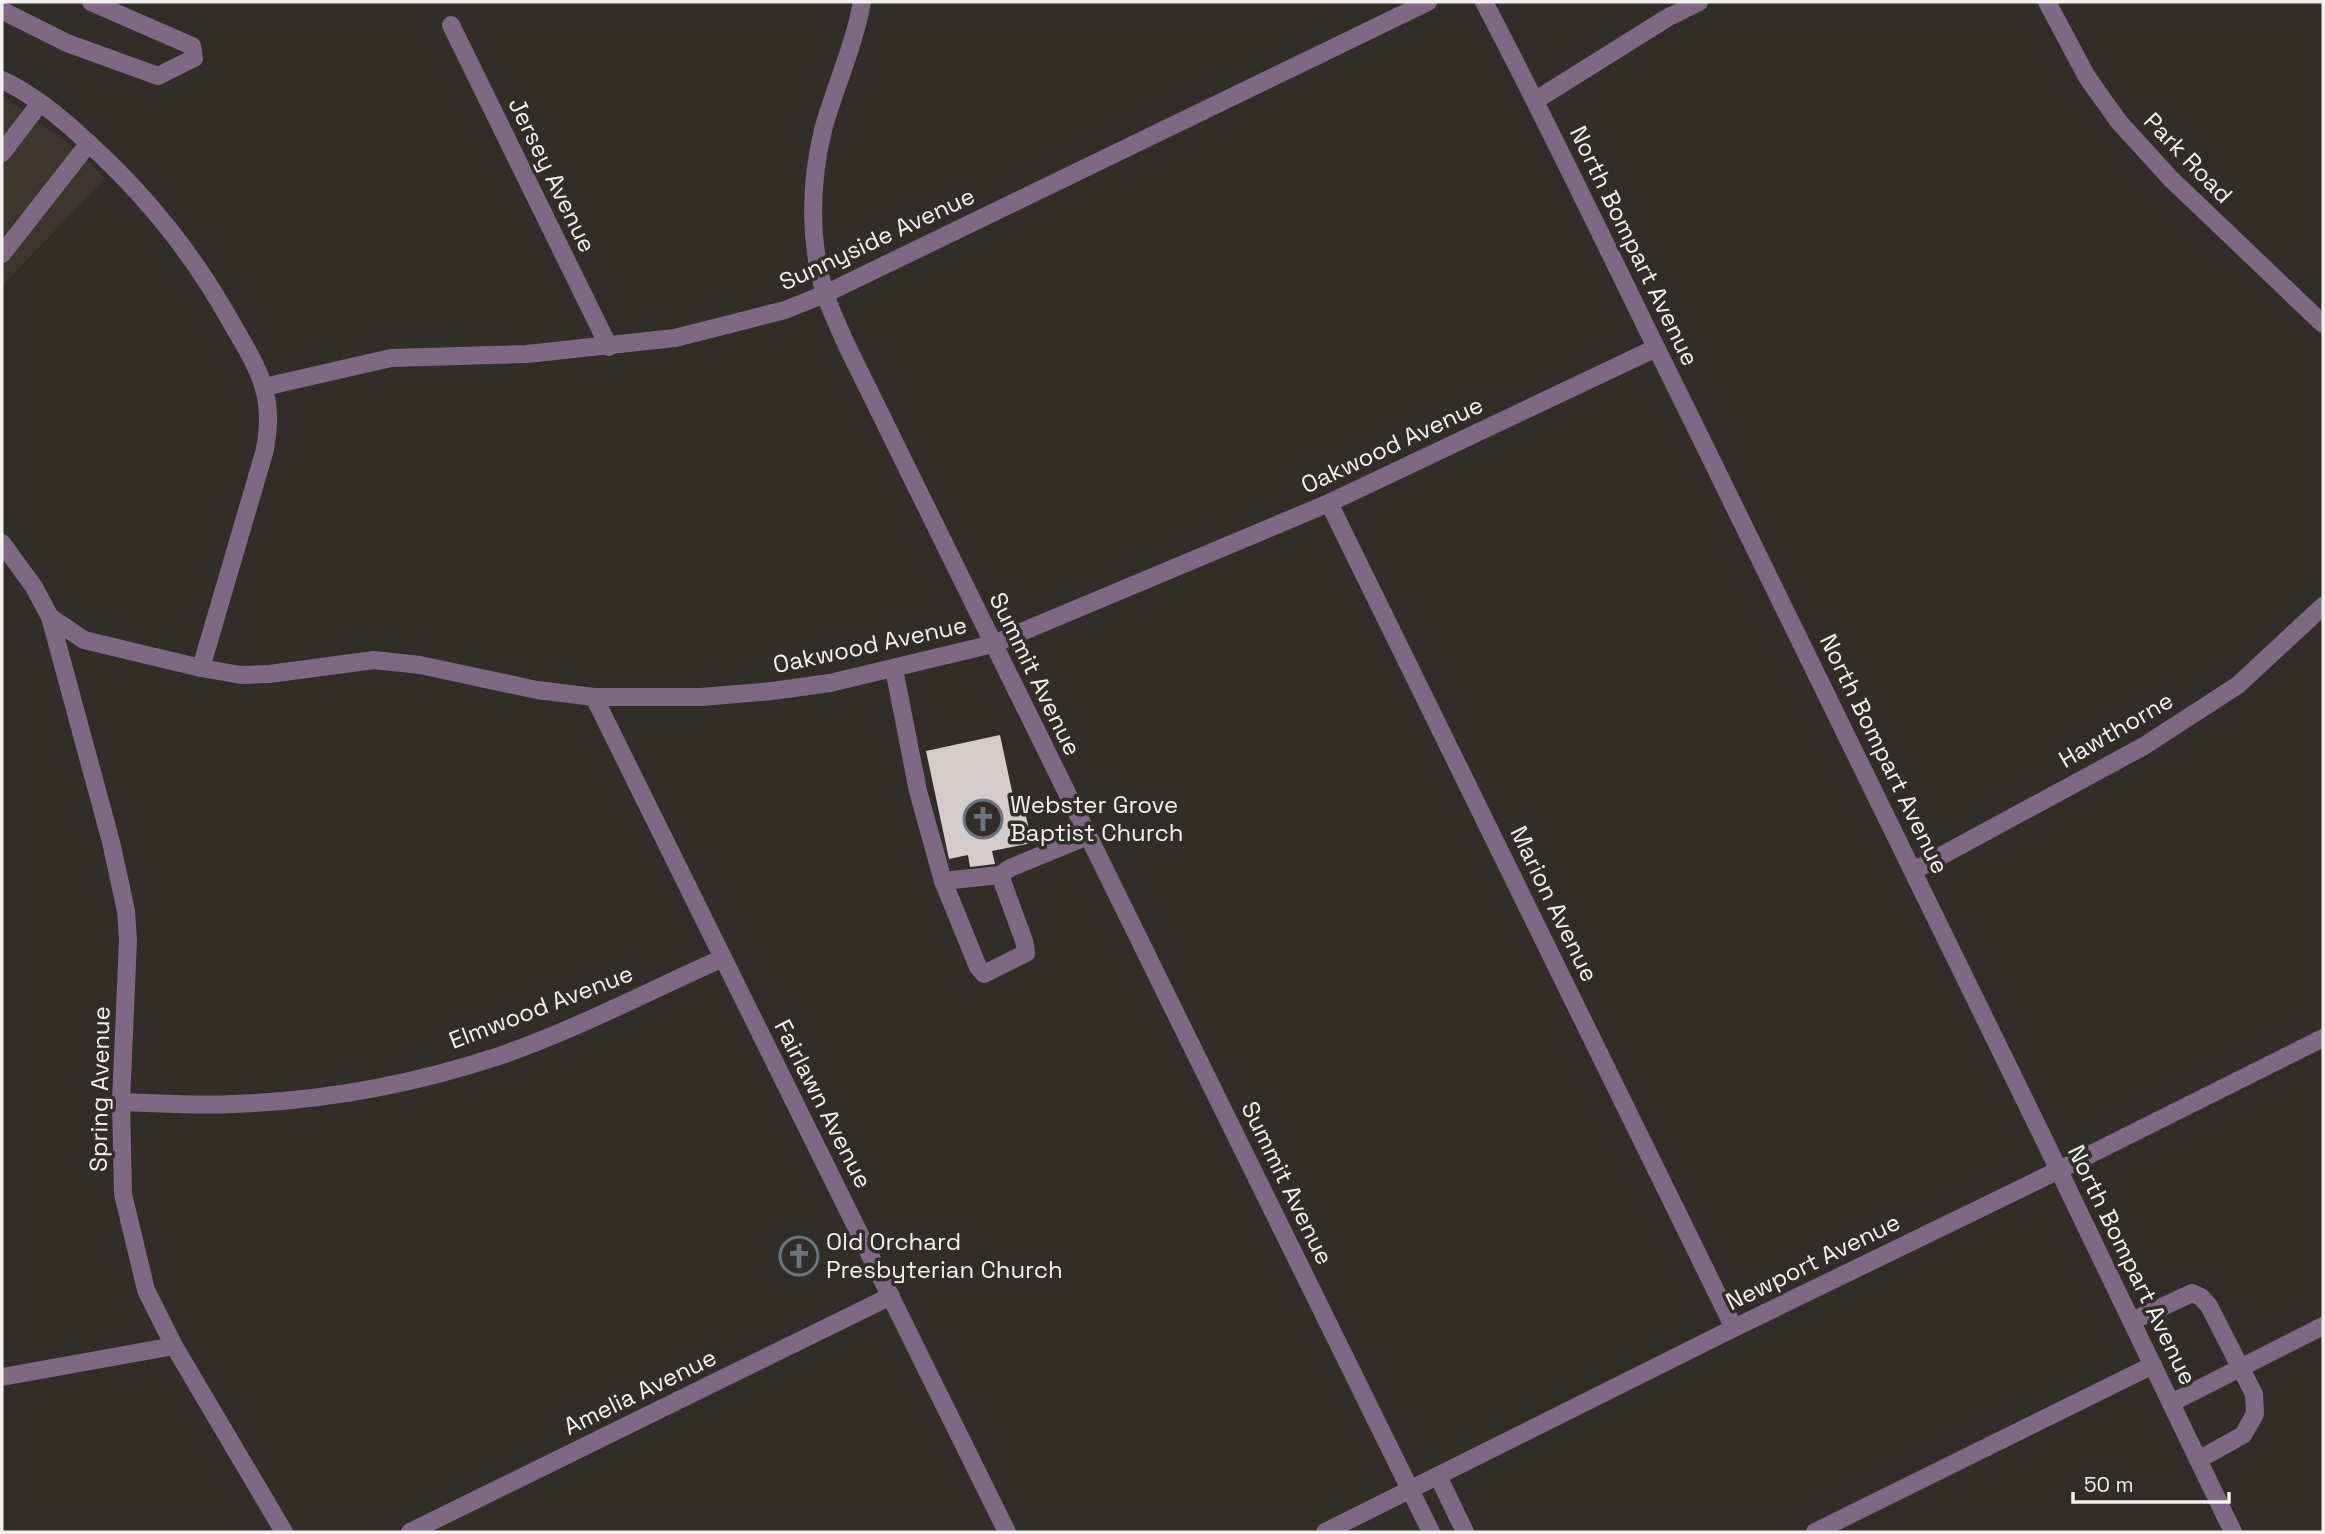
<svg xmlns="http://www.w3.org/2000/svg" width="2325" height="1534" font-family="'Space Grotesk',sans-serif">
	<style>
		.built { fill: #3c372d }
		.building { fill: #d3ccca }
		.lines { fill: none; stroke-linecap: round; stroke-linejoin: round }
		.minor { stroke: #7e6884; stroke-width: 18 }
		.labels { text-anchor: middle; stroke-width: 7; stroke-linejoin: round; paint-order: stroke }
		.street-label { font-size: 24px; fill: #f3f1ee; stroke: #312e2a }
		.poi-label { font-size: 24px; fill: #f3f1ee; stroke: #312e2a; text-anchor: start }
	</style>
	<rect width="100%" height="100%" fill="#312e2a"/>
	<path class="built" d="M2,96L68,143L105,178L2,286Z"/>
	<path class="building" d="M1000,735L1013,796L1021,794L1032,843L992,851L995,864L970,867L968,855L949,859L926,751Z"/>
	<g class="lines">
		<g class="minor">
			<path d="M862,2C854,46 835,87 823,130C810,183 809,242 825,294C831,311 839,328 846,344L1431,1532"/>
			<path d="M1484,2C1556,138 1621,278 1690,416C1874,787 2054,1159 2233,1532"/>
			<path d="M2047,2L2087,77L2119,122L2171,179L2323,324"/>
			<path d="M5,12L67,43L158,76L194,58L192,46L91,2"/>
			<path d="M451,25L609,347"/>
			<path d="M2,80C34,95 62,118 88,143C146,195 193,254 231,322C243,343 258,366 264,389C270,410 269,431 264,453L201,668"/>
			<path d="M1536,100L1667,18L1699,2"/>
			<path d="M2,153L40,103"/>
			<path d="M2,254L89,143"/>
			<path d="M264,387L391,358L527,354L675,338L785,310L825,294L1428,2"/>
			<path d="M1329,503L1734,1328"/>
			<path d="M2,543L34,587L50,617L84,640L201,668L241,675L269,674L374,660L420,665L537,690L594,697H701L772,691L830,683L993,644L1329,503L1656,348"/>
			<path d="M50,617L111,842L126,911L128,940L121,1102L123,1194L146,1290L174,1346L284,1532"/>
			<path d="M894,669L918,791L943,881L978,967L984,974L1026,953L1024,941L1000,875"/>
			<path d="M594,697L1007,1532"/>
			<path d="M1915,870L2144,746L2238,685L2323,606"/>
			<path d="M943,881L1000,875L1010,868L1088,836"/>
			<path d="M121,1102C158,1103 196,1106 233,1104C322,1101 414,1084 499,1056C575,1030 649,991 723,958"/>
			<path d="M2132,1321L2192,1293L2201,1297L2209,1306L2254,1394L2255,1414L2243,1435L2198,1460"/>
			<path d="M2,1377L174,1346"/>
			<path d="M2171,1403L2323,1326"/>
			<path d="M1438,1476L1465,1532"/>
			<path d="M410,1532L891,1296"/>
			<path d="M1325,1532L1734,1328L2059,1170L2323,1038"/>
			<path d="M1815,1532L2153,1365"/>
		</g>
	</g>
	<defs>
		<symbol id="church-ring" viewBox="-11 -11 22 22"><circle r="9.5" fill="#312e2a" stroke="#6b7280" stroke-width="1.5"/><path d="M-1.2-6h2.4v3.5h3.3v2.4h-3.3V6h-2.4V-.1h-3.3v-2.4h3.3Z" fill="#6b7280"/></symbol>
	</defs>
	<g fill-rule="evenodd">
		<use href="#church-ring" x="961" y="797" width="44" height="44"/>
		<use href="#church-ring" x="777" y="1234" width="44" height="44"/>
	</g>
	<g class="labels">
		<g class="street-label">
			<text transform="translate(2188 158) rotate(46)" y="8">Park Road</text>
			<text transform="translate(552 175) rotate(64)" y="8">Jersey Avenue</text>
			<text transform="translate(877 239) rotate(-25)" y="8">Sunnyside Avenue</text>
			<text transform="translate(1634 246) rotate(64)" y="8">North Bompart Avenue</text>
			<text transform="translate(1392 445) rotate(-25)" y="8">Oakwood Avenue</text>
			<text transform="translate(870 645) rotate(-12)" y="8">Oakwood Avenue</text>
			<text transform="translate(1035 674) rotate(64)" y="8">Summit Avenue</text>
			<text transform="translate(2116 730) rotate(-30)" y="8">Hawthorne</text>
			<text transform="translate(1884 754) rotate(64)" y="8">North Bompart Avenue</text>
			<text transform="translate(1554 904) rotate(64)" y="8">Marion Avenue</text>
			<text transform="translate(541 1007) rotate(-21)" y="8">Elmwood Avenue</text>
			<text transform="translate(100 1089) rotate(-89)" y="8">Spring Avenue</text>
			<text transform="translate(823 1104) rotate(63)" y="8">Fairlawn Avenue</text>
			<text transform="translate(1287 1183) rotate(64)" y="8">Summit Avenue</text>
			<text transform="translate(1813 1262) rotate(-26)" y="8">Newport Avenue</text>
			<text transform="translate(2132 1265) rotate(64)" y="8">North Bompart Avenue</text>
			<text transform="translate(640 1392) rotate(-26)" y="8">Amelia Avenue</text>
		</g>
		<g class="poi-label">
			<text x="1010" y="813">Webster Grove<tspan x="1010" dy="28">Baptist Church</tspan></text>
			<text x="826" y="1250">Old Orchard<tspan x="826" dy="28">Presbyterian Church</tspan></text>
		</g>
	</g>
	<rect width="2325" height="1534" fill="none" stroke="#f3f1ee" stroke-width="7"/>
	<path d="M2073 1492v10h156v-10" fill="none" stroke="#f3f1ee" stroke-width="3.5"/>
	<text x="2084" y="1492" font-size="21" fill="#f3f1ee" stroke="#312e2a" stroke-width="5" paint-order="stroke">50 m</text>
</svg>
